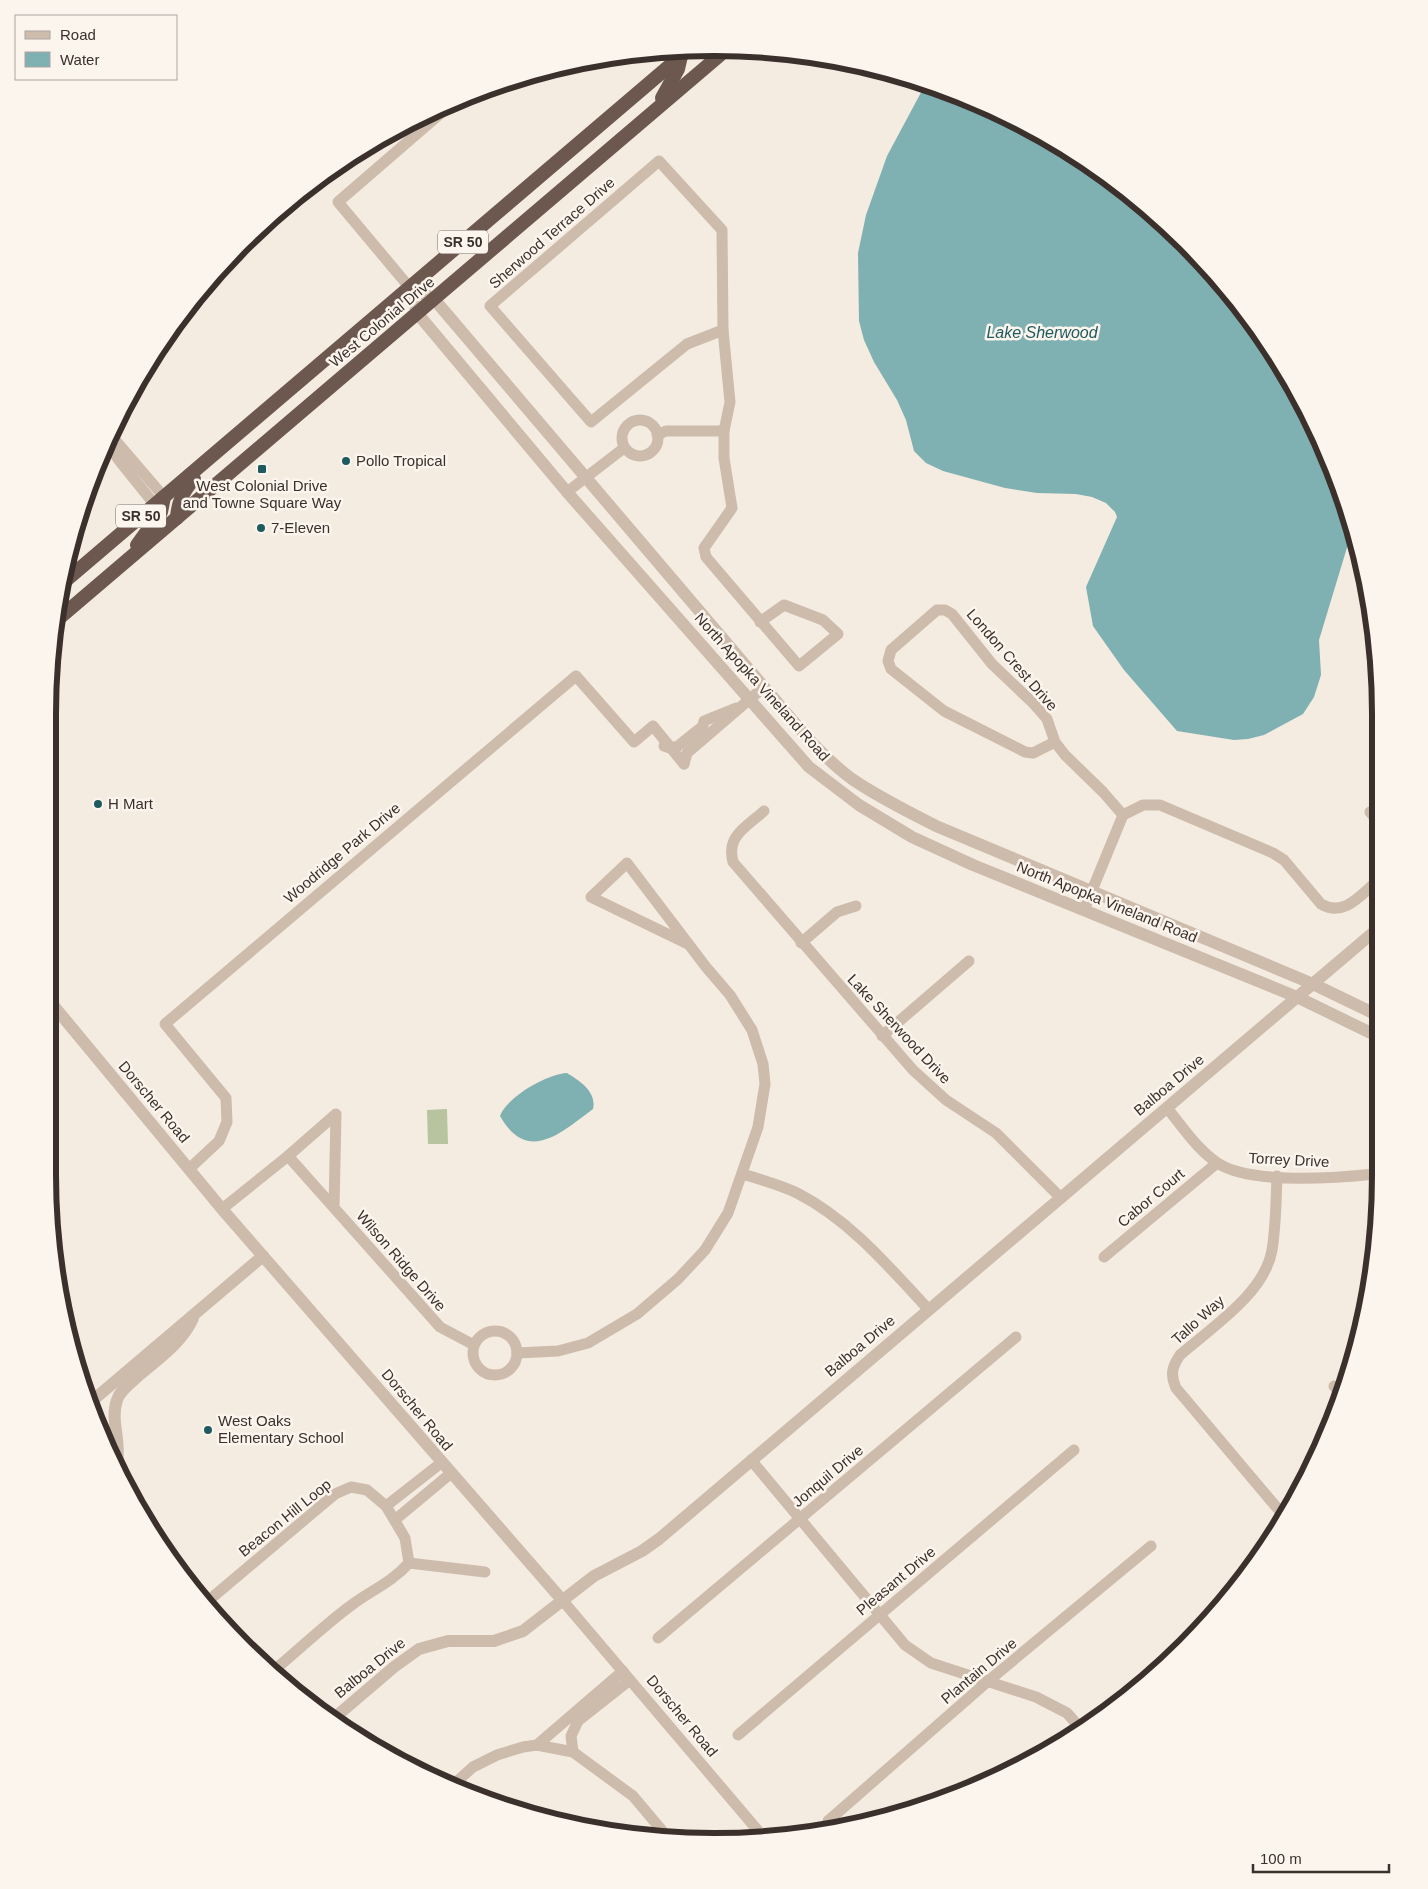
<svg xmlns="http://www.w3.org/2000/svg" width="1428" height="1889" font-family="Arial,sans-serif">
	<style>
		.grass { fill: #b8c4a0 }
		.water { fill: #7fb0b2 }
		.lines { fill: none; stroke-linecap: round; stroke-linejoin: round }
		.minor { stroke: #cdbbac; stroke-width: 11 }
		.tertiary { stroke: #cdbbac; stroke-width: 12 }
		.trunk { stroke: #6c584f; stroke-width: 14 }
		.poi-dot { fill: #1f5a5e; stroke: #fbf5ee; stroke-width: 2 }
		.labels { text-anchor: middle; stroke-width: 5; stroke-linejoin: round; paint-order: stroke }
		.shield { fill: #fbf5ee; stroke: #756b66; stroke-width: 1 }
		.shield-label { font-size: 14px; font-weight: bold; fill: #3b302b }
		.street-label { font-size: 15px; fill: #3b302b; stroke: #fbf5ee }
		.poi-label { font-size: 15px; fill: #3b302b; stroke: #fbf5ee; text-anchor: start }
		.water-label { font-size: 16px; font-style: italic; fill: #1f5a5e; stroke: #fbf5ee }
		.rim { fill: none; stroke: #3b302b; stroke-width: 6 }
	</style>
	<rect width="100%" height="100%" fill="#f4ebe1"/>
	<path class="grass" d="M447,1109L448,1144H428L427,1110Z"/>
	<g class="water">
		<path d="M925,85L969,98L1084,160L1185,243L1268,343L1345,499L1352,531L1319,640L1321,675L1314,697L1303,714L1264,735L1248,739L1234,740L1177,731L1124,670L1093,626L1086,587L1117,517L1115,512L1106,503L1092,497L1076,494L1037,493L1005,488L943,471L926,463L914,451L906,420L897,400L874,362L864,340L859,321L858,253L866,215L887,156Z"/>
		<path d="M567,1073C580,1081 597,1092 593,1109C562,1132 528,1165 500,1116C507,1097 547,1074 567,1073Z"/>
	</g>
	<g class="lines">
		<g class="minor">
			<path d="M659,161L722,230L723,330L687,344L591,422L490,306Z"/>
			<path d="M410,288L338,202L456,100"/>
			<path d="M723,330L730,402L724,431V458L732,508L704,548L706,557L799,666L838,634L823,620L784,605L760,622"/>
			<circle cx="640" cy="438" r="18"/>
			<path d="M657,435L666,431H724"/>
			<path d="M109,438L116,441L164,497"/>
			<path d="M108,442L118,459L155,505"/>
			<path d="M567,492L624,448"/>
			<path d="M1055,742L1033,753L1025,752L944,711L891,669L888,661L891,650L937,610H945L952,614L992,664L1033,703L1047,719L1055,742L1065,755L1103,792L1123,815"/>
			<path d="M664,746L670,748L678,746L703,726L704,721L736,708"/>
			<path d="M684,764L687,753L764,687"/>
			<path d="M764,811C746,827 726,836 733,862L913,1070L946,1100L996,1133L1061,1198"/>
			<path d="M1370,812L1375,818"/>
			<path d="M1084,910L1123,815L1143,805H1160L1273,853L1284,860L1321,904C1343,917 1359,897 1375,883"/>
			<path d="M801,943L837,912L856,906"/>
			<path d="M882,1036L969,961"/>
			<path d="M1167,1108C1182,1126 1196,1148 1216,1162C1248,1185 1336,1178 1375,1174"/>
			<path d="M189,1169L219,1141L227,1122L226,1098L165,1024L576,676L634,742L653,726L684,764"/>
			<path d="M743,1174C761,1180 781,1185 797,1193C850,1220 889,1267 929,1310"/>
			<path d="M1277,1176C1276,1200 1276,1226 1272,1250C1265,1293 1212,1327 1180,1355C1172,1367 1170,1374 1176,1388L1283,1515"/>
			<path d="M334,1208L336,1114L288,1156L440,1327L474,1345"/>
			<path d="M222,1209L288,1156"/>
			<path d="M1104,1257L1217,1163"/>
			<circle cx="495" cy="1353" r="22"/>
			<path d="M517,1353L558,1351L588,1343L637,1314L678,1279L705,1250L728,1213L758,1127L765,1084L763,1064L752,1030L730,995L706,967L627,863L591,897L688,944"/>
			<path d="M1334,1386L1342,1396"/>
			<path d="M751,1460L905,1645L931,1663L1036,1697L1067,1713L1082,1730"/>
			<path d="M386,1506L441,1463"/>
			<path d="M396,1519L450,1474"/>
			<path d="M409,1563L485,1572"/>
			<path d="M208,1601L335,1494L351,1487L367,1490L386,1506L405,1538L409,1563C392,1582 372,1590 353,1604C324,1625 299,1650 272,1672"/>
			<path d="M563,1601L765,1839"/>
			<path d="M658,1638L1016,1337"/>
			<path d="M738,1735L1074,1450"/>
			<path d="M537,1745L623,1671"/>
			<path d="M573,1752L571,1736L578,1721L630,1680"/>
			<path d="M454,1784L473,1767L497,1755L523,1747L537,1745L573,1752L633,1796L665,1834"/>
			<path d="M828,1821L987,1682L1151,1546"/>
		</g>
		<g class="tertiary">
			<path d="M410,288L417,313L428,326L567,492L809,767L859,805L912,837L973,865L1297,997L1375,1035"/>
			<path d="M410,288L434,299L764,687C791,718 818,754 852,779C878,797 907,811 936,826L1313,984L1375,1014"/>
			<path d="M48,999L222,1209L563,1601"/>
			<path d="M92,1401L263,1256"/>
			<path d="M117,1461C121,1441 110,1420 117,1400C120,1390 130,1384 137,1377C158,1359 182,1343 193,1318"/>
			<path d="M333,1719L394,1667L419,1649L448,1641H494L523,1631L594,1576L642,1551L659,1539L1375,931"/>
		</g>
		<g class="trunk">
			<path d="M662,98L678,69L681,56"/>
			<path d="M177,518C178,502 183,491 194,479"/>
			<path d="M137,545L161,512L164,497"/>
			<path d="M64,582L688,50"/>
			<path d="M57,620L727,49"/>
		</g>
	</g>
	<g class="poi-dot">
		<circle cx="346" cy="461" r="5"/>
		<rect x="257" y="464" width="10" height="10" rx="2.5"/>
		<circle cx="261" cy="528" r="5"/>
		<circle cx="98" cy="804" r="5"/>
		<circle cx="208" cy="1430" r="5"/>
	</g>
	<g class="labels">
		<g class="shield">
			<rect x="438" y="230.5" width="50" height="23" rx="4"/>
			<rect x="116" y="504.5" width="50" height="23" rx="4"/>
		</g>
		<g class="shield-label">
			<text x="463" y="247">SR 50</text>
			<text x="141" y="521">SR 50</text>
		</g>
		<g class="street-label">
			<text transform="translate(552 233) rotate(-41)" y="5">Sherwood Terrace Drive</text>
			<text transform="translate(382 322) rotate(-40)" y="5">West Colonial Drive</text>
			<text transform="translate(1012 660) rotate(49)" y="5">London Crest Drive</text>
			<text transform="translate(762 687) rotate(48)" y="5">North Apopka Vineland Road</text>
			<text transform="translate(342 853) rotate(-40)" y="5">Woodridge Park Drive</text>
			<text transform="translate(1107 902) rotate(22)" y="5">North Apopka Vineland Road</text>
			<text transform="translate(899 1029) rotate(47)" y="5">Lake Sherwood Drive</text>
			<text transform="translate(1169 1085) rotate(-40)" y="5">Balboa Drive</text>
			<text transform="translate(154 1102) rotate(50)" y="5">Dorscher Road</text>
			<text transform="translate(1289 1160) rotate(3)" y="5">Torrey Drive</text>
			<text transform="translate(1151 1198) rotate(-40)" y="5">Cabor Court</text>
			<text transform="translate(401 1261) rotate(49)" y="5">Wilson Ridge Drive</text>
			<text transform="translate(1198 1320) rotate(-42)" y="5">Tallo Way</text>
			<text transform="translate(860 1346) rotate(-40)" y="5">Balboa Drive</text>
			<text transform="translate(417 1410) rotate(50)" y="5">Dorscher Road</text>
			<text transform="translate(828 1476) rotate(-40)" y="5">Jonquil Drive</text>
			<text transform="translate(285 1518) rotate(-39)" y="5">Beacon Hill Loop</text>
			<text transform="translate(896 1581) rotate(-40)" y="5">Pleasant Drive</text>
			<text transform="translate(370 1668) rotate(-39)" y="5">Balboa Drive</text>
			<text transform="translate(979 1671) rotate(-40)" y="5">Plantain Drive</text>
			<text transform="translate(682 1716) rotate(50)" y="5">Dorscher Road</text>
		</g>
		<g class="poi-label">
			<text x="356" y="466">Pollo Tropical</text>
			<text x="262" y="491" text-anchor="middle">West Colonial Drive<tspan x="262" dy="17">and Towne Square Way</tspan></text>
			<text x="271" y="533">7-Eleven</text>
			<text x="108" y="809">H Mart</text>
			<text x="218" y="1426">West Oaks<tspan x="218" dy="17">Elementary School</tspan></text>
		</g>
		<g class="water-label">
			<text x="1042" y="338">Lake Sherwood</text>
		</g>
	</g>
	<path d="M0 0H1428V1889H0ZM714 56H714A658 658 0 0 1 1372 714V1175A658 658 0 0 1 714 1833H714A658 658 0 0 1 56 1175V714A658 658 0 0 1 714 56Z" fill="#fbf5ee" fill-rule="evenodd"/>
	<path class="rim" d="M714 56H714A658 658 0 0 1 1372 714V1175A658 658 0 0 1 714 1833H714A658 658 0 0 1 56 1175V714A658 658 0 0 1 714 56Z"/>
	<rect x="15" y="15" width="162" height="65" fill="#fbf5ee" stroke="#aea6a0"/>
	<rect x="25" y="31" width="25" height="8" fill="#cdbbac" stroke="#aea6a0"/>
	<text x="60" y="40" font-size="15" fill="#3b302b">Road</text>
	<rect x="25" y="52" width="25" height="15" fill="#7fb0b2" stroke="#aea6a0"/>
	<text x="60" y="65" font-size="15" fill="#3b302b">Water</text>
	<path d="M1253 1864v8h136v-8" fill="none" stroke="#3b302b" stroke-width="2.5"/>
	<text x="1260" y="1864" font-size="15" fill="#3b302b" stroke="#fbf5ee" stroke-width="4" paint-order="stroke">100 m</text>
</svg>
